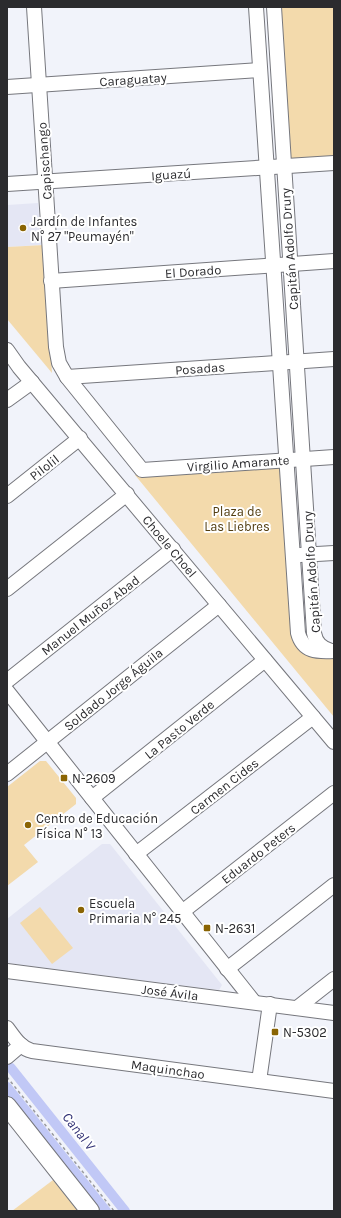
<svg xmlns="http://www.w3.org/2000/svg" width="341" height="1218" font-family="Karla,sans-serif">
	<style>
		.built { fill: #e4e6f4 }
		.green { fill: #f3daac }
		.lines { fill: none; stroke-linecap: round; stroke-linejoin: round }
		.canal { stroke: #c1c8f6; stroke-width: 10 }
		.minor-casing { stroke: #76777d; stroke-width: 16 }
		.major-casing { stroke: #76777d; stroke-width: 20 }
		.path { stroke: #98999e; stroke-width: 1.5; stroke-dasharray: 3 3; stroke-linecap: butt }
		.minor { stroke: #fff; stroke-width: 14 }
		.major { stroke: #fff; stroke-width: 18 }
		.poi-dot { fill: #8a6403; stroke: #fff; stroke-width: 1.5 }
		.labels { text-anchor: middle; stroke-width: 4; stroke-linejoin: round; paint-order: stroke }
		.street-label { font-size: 13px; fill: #2b2b2e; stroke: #fff }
		.poi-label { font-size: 13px; fill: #2b2b2e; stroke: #fff; text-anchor: start }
		.park-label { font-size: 13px; fill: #523d10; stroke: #fff }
		.water-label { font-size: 14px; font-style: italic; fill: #333376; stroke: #fff }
	</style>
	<rect width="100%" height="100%" fill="#f1f3fa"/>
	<g class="built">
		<path d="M38,203L41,245L7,247V205Z"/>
		<path d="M102,844H110L222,985L219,990L7,963V919Z"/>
	</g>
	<g class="green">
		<path d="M277,7H334V159L290,160Z"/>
		<path d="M44,245L52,373L7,319V247Z"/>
		<path d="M272,466L282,468L295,635L334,656V717L135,475Z"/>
		<path d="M40,761H46L76,798V804L24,845L38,862L7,886V787Z"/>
		<path d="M40,907L73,948L52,964L20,923Z"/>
		<path d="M53,1180L78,1211H12Z"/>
	</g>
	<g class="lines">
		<g class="canal">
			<path d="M11,1068L125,1211"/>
			<path d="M7,1087L106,1211"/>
		</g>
		<defs>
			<g id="minor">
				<path d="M34,7L56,347L59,363L67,377L142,470L334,457"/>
				<path d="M256,7L298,633C303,652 317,652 334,651"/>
				<path d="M274,7L314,633C316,643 321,648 331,651"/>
				<path d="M7,87L260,70"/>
				<path d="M7,184L334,163"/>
				<path d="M51,281L334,261"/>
				<path d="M7,350L19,367L334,742"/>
				<path d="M67,377L334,359"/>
				<path d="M7,400L32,382"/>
				<path d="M7,496L80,438"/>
				<path d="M300,555L334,553"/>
				<path d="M7,589L127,494"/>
				<path d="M7,681L173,549"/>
				<path d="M7,691L254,1002"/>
				<path d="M7,774L219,605"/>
				<path d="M92,798L265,660"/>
				<path d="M136,854L313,717"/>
				<path d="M182,912L334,793"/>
				<path d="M227,969L334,885"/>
				<path d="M7,971L334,1013"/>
				<path d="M297,1008L334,979"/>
				<path d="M7,1028C14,1037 20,1048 32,1051L334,1091"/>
				<path d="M7,1057L21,1045"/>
				<path d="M259,1081L270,1004"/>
			</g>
			<path id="major" d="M7,1106L90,1211"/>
		</defs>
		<use href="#minor" class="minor-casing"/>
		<use href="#major" class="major-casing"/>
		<g class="path">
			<path d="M333,7L334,8"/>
			<path d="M7,1077L114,1211"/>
		</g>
		<use href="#minor" class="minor"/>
		<use href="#major" class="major"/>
	</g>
	<g class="poi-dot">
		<circle cx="23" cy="228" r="4"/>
		<rect x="60" y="774" width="8" height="8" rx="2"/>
		<circle cx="28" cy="825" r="4"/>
		<circle cx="81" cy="910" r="4"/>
		<rect x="203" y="924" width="8" height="8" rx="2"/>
		<rect x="271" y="1028" width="8" height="8" rx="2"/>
	</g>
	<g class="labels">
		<g class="street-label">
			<text transform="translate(133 79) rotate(-4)" y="5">Caraguatay</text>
			<text transform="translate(44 161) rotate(-94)" y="5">Capischango</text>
			<text transform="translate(171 174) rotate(-4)" y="5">Iguazú</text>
			<text transform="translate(289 249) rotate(-94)" y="5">Capitán Adolfo Drury</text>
			<text transform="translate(193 271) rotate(-4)" y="5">El Dorado</text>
			<text transform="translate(200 368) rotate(-4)" y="5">Posadas</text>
			<text transform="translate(238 463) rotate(-4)" y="5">Virgilio Amarante</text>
			<text transform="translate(44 467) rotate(-38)" y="5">Pilolil</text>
			<text transform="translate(170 546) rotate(50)" y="5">Choele Choel</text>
			<text transform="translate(311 572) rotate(-94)" y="5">Capitán Adolfo Drury</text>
			<text transform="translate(90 615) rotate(-38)" y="5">Manuel Muñoz Abad</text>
			<text transform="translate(113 689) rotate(-39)" y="5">Soldado Jorge Águila</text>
			<text transform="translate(179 729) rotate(-39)" y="5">La Pasto Verde</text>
			<text transform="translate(224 786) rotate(-38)" y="5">Carmen Cides</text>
			<text transform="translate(258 853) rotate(-38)" y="5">Eduardo Peters</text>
			<text transform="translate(170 992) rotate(7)" y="5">José Ávila</text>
			<text transform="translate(168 1069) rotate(8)" y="5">Maquinchao</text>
		</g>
		<g class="poi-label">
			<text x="31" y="226">Jardín de Infantes<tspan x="31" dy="15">N° 27 "Peumayén"</tspan></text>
			<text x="72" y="783">N-2609</text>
			<text x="36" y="823">Centro de Educación<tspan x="36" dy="15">Física N° 13</tspan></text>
			<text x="89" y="908">Escuela<tspan x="89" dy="15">Primaria N° 245</tspan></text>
			<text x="215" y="933">N-2631</text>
			<text x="283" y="1037">N-5302</text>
		</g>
		<g class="park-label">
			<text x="237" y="516">Plaza de<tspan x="237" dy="15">Las Liebres</tspan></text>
		</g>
		<g class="water-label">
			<text transform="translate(79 1131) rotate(52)" y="5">Canal V</text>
		</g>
	</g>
	<rect width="341" height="1218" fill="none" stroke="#2b2b2e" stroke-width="16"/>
</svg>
